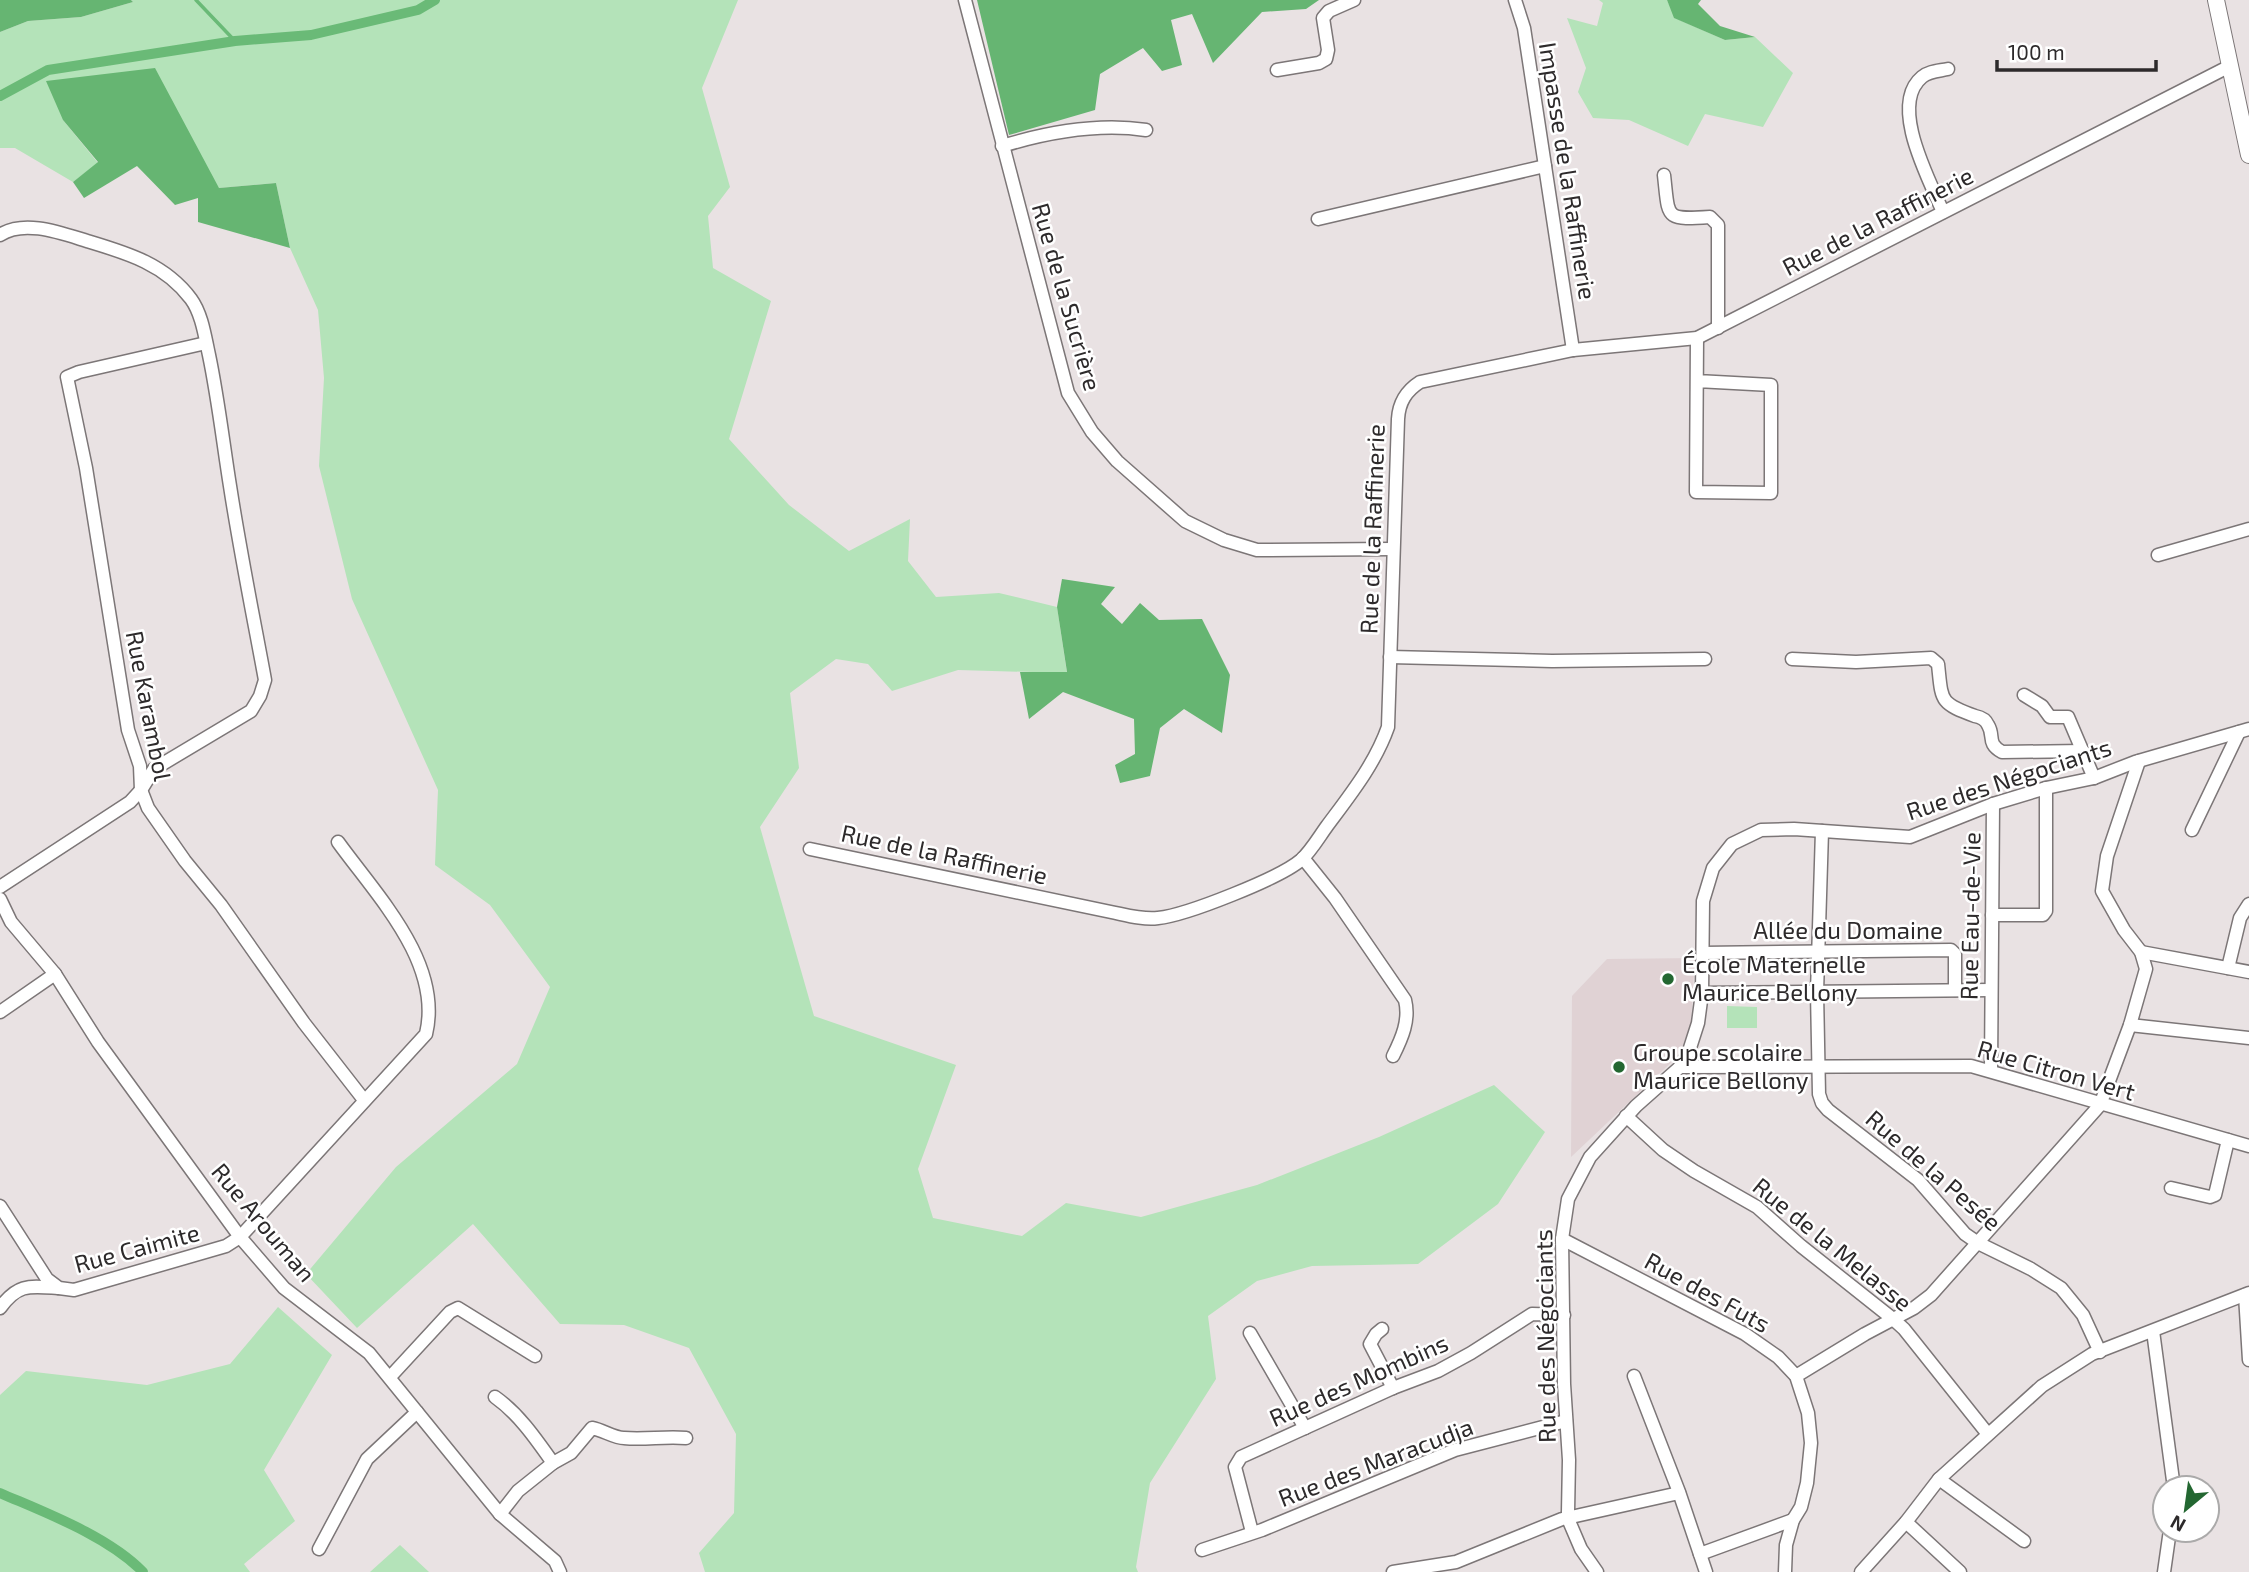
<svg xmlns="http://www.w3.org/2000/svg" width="2249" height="1572" font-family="'Exo 2',sans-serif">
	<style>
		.built { fill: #e0d2d4 }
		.green { fill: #b4e3b9 }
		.forest { fill: #66b572 }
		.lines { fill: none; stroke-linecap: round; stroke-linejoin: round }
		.stream { stroke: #6aba77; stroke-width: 3.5 }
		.canal { stroke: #6aba77; stroke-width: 10 }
		.minor-casing { stroke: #7c7677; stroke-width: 15 }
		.tertiary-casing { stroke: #7c7677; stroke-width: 18 }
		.minor { stroke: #fff; stroke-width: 12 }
		.tertiary { stroke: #fff; stroke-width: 16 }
		.poi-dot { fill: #236731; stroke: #fff; stroke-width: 2.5 }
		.labels { text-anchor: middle; stroke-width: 5; stroke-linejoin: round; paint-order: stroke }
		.street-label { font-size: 24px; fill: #2d2a2b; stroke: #fff }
		.poi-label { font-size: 24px; fill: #2d2a2b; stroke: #fff; text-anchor: start }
	</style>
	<rect width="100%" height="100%" fill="#e9e2e3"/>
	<path class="built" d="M1695,958L1691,1023L1679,1055L1571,1157L1572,996L1607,959Z"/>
	<g class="green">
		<path d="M131,0H738L702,88L730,187L708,216L713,268L771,301L729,439L789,505L849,551L910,519L908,561L936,597L999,593L1057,607L1067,673L958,670L892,691L868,664L836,659L790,693L799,768L760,827L814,1016L956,1065L918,1169L933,1218L1022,1236L1066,1203L1141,1217L1257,1185L1379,1137L1494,1085L1545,1132L1498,1204L1418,1264L1312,1266L1257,1281L1208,1316L1216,1379L1150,1483L1136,1567L1138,1572H705L699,1553L734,1513L736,1434L689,1348L624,1325L560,1324L473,1224L357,1328L306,1274L396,1167L517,1064L550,987L490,905L435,865L438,790L352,599L319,466L324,378L318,310L290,248L276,183L219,188L63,120L98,163L73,182L15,148H0V32L28,21L81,17L133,2Z"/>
		<path d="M1599,0H1667L1675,18L1725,40L1755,37L1793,73L1763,127L1705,114L1688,146L1629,120L1593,118L1578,92L1586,68L1567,18L1597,26L1603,3Z"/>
		<path d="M1727,1006L1757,1007V1028H1727Z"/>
		<path d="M278,1307L332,1355L264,1470L295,1521L244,1564L250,1572H0V1395L26,1371L147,1385L230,1364Z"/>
		<path d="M400,1545L429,1572H370Z"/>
	</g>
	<g class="forest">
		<path d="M0,0H131L133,2L81,17L28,21L0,32Z"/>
		<path d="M977,0H1319L1306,9L1262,12L1213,63L1192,14L1171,20L1182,65L1162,71L1143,48L1100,74L1095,110L1009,135Z"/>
		<path d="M1667,0H1701L1698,4L1720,26L1755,37L1725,40L1674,18Z"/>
		<path d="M155,68L219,188L276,183L290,248L198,222V198L175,205L137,166L84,198L73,182L98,162L63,120L46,81Z"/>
		<path d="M1062,579L1115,587L1101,604L1122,624L1140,603L1159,620L1202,619L1230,675L1222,733L1184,709L1160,728L1150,776L1120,783L1115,765L1135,754L1134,719L1063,692L1029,719L1020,672H1067L1057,607Z"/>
	</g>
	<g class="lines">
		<path class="stream" d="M196,0L235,41"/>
		<g class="canal">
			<path d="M0,96L48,70L235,41L311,35L418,10L435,0"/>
			<path d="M0,1493C46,1513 108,1536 143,1572"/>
		</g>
		<defs>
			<g id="minor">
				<path d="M965,0L1068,393L1092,432L1117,461L1185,521L1224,540L1257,550L1392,549"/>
				<path d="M1515,0L1524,28L1573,350"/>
				<path d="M1277,70L1319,63L1326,59L1328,50L1323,18L1329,11L1354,0"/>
				<path d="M1002,146C1048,132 1099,123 1146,130"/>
				<path d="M1664,175C1669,219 1664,220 1710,217L1718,225V328"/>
				<path d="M1943,212C1930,181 1888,105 1922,77C1929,71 1939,71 1948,69"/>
				<path d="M1318,219L1545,166"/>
				<path d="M0,235C24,219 61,233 87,241C127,253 165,264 191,299C202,314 205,337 209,355C218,398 223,442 230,486C240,551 253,615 265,680L260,696L251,711L154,769L141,790L130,802L0,887"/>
				<path d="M206,343L79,372L67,377L86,468L128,730L140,766L141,790L148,808L185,861L221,905L304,1023L364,1100"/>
				<path d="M1697,381L1771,385V493L1696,492L1697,338"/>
				<path d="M2158,555L2249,529"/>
				<path d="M1390,657L1552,661L1705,659"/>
				<path d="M1792,659L1856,662L1931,658L1938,664C1942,701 1939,703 1975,716C1980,717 1986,720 1988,725C1995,736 1986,743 2002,752L2083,751"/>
				<path d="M2024,695L2042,706L2050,717H2068L2094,778"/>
				<path d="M2192,830L2239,732"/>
				<path d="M1822,831L1817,992L1819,1094L1822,1103L1828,1110L1918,1180L1965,1234L1978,1243L2031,1269L2061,1288L2083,1315L2100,1352"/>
				<path d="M810,849L1111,912C1126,915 1143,920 1158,918C1187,915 1280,878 1301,860C1311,851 1319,837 1327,826C1350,795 1375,764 1388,727L1398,419C1399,402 1406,391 1420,382L1573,350L1697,338L2230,66"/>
				<path d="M1303,858L1335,898L1405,1000C1410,1020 1402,1038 1393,1056"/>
				<path d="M0,899L11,922L55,974L98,1042L240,1237L284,1288L369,1353L500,1514L555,1561L560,1572"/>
				<path d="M1992,915H2043L2046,911V788"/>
				<path d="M2141,952L2249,972"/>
				<path d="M1703,953L1951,950L1955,954V990"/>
				<path d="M2228,968L2240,918L2249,904"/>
				<path d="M1702,993L1991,990"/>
				<path d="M0,1012L55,974"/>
				<path d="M2130,1025L2249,1038"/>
				<path d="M1680,1067L1971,1066L2249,1146"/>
				<path d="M1991,1070L1993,804"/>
				<path d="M1626,1116L1663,1150L1694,1171L1757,1207L1801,1246L1893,1319L1904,1329L1987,1433"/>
				<path d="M2171,1188L2210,1197L2215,1195L2228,1140"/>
				<path d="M0,1206L47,1279L59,1288L74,1290L226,1246L240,1237L426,1034C443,963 377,896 338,842"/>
				<path d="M1562,1239L1745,1334L1778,1357L1796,1376L1808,1413L1811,1443L1807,1483L1801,1507L1793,1520L1786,1545L1785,1572"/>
				<path d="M2245,1295L2249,1360"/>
				<path d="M0,1308C18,1283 30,1286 58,1288"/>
				<path d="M1382,1329L1376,1334L1370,1344L1393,1388"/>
				<path d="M2153,1331L2174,1488"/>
				<path d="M1250,1333L1305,1428"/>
				<path d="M1634,1376L1679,1492L1706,1572"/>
				<path d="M1796,1376L1865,1334L1914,1308L1931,1295L2100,1105L2130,1025L2146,969L2141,952L2124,930L2102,891L2107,856L2139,761"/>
				<path d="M390,1377L450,1312L458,1308L535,1356"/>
				<path d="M495,1397C519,1414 536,1439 553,1463"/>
				<path d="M1939,1479L2024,1541"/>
				<path d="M500,1514L518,1491L553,1463L571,1453L592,1428C603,1430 614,1438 624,1438C645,1440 665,1436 686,1438"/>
				<path d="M1906,1522L1960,1572"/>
				<path d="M1252,1532L1235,1467L1241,1457L1393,1388L1438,1371L1471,1353L1532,1314L1564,1315"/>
				<path d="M319,1549L367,1459L417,1412"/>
				<path d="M1202,1550L1262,1530L1455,1450L1566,1421"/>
				<path d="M1700,1554L1793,1520"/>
				<path d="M1393,1572L1456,1562L1562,1519L1679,1493"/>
				<path d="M1597,1572L1581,1549L1569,1521L1568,1512L1569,1460L1564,1384L1562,1239L1568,1199L1590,1157L1636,1106L1680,1067L1689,1051L1698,1023L1702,993L1703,901L1713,868L1732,844L1761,830L1794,829L1910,837L1993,804L2046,788L2094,778L2135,762L2249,729"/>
				<path d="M1861,1572L1906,1522L1939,1479L2042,1386L2092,1354L2249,1293"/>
				<path d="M2164,1572L2170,1530"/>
			</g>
			<path id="tertiary" d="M2216,0L2249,155"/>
		</defs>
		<use href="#minor" class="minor-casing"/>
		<use href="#tertiary" class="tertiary-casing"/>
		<use href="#minor" class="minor"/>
		<use href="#tertiary" class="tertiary"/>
	</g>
	<g class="poi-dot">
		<circle cx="1668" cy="979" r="7"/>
		<circle cx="1619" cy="1067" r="7"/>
	</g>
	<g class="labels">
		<g class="street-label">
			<text transform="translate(1567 171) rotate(81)" y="8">Impasse de la Raffinerie</text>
			<text transform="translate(1878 222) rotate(-27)" y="8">Rue de la Raffinerie</text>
			<text transform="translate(1066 297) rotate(74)" y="8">Rue de la Sucrière</text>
			<text transform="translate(1373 529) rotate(-88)" y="8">Rue de la Raffinerie</text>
			<text transform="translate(148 706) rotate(79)" y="8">Rue Karambol</text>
			<text transform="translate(2009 780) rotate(-18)" y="8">Rue des Négociants</text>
			<text transform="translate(944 855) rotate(12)" y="8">Rue de la Raffinerie</text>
			<text transform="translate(1971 916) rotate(-89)" y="8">Rue Eau-de-Vie</text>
			<text x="1848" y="939">Allée du Domaine</text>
			<text transform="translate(2056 1071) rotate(16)" y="8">Rue Citron Vert</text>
			<text transform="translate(1933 1171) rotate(41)" y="8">Rue de la Pesée</text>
			<text transform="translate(263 1223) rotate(50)" y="8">Rue Arouman</text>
			<text transform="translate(1832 1245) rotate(39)" y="8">Rue de la Melasse</text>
			<text transform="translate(137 1249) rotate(-15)" y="8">Rue Caimite</text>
			<text transform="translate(1707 1293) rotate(29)" y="8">Rue des Futs</text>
			<text transform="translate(1546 1336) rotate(-91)" y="8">Rue des Négociants</text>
			<text transform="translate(1359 1381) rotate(-24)" y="8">Rue des Mombins</text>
			<text transform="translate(1376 1463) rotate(-21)" y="8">Rue des Maracudja</text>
		</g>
		<g class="poi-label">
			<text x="1682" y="973">École Maternelle<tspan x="1682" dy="28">Maurice Bellony</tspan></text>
			<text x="1633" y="1061">Groupe scolaire<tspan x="1633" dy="28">Maurice Bellony</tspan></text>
		</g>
	</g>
	<g transform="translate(2186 1509) rotate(209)"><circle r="33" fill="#ffffff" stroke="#abaaaa" stroke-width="2"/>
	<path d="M0-5L12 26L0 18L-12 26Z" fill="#236731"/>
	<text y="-10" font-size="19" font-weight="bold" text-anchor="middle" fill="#2d2a2b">N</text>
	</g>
	<path d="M1997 60v10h159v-10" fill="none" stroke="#2d2a2b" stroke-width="3.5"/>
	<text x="2008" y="60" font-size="21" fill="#2d2a2b" stroke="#ffffff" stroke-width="5" paint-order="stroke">100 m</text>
</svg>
